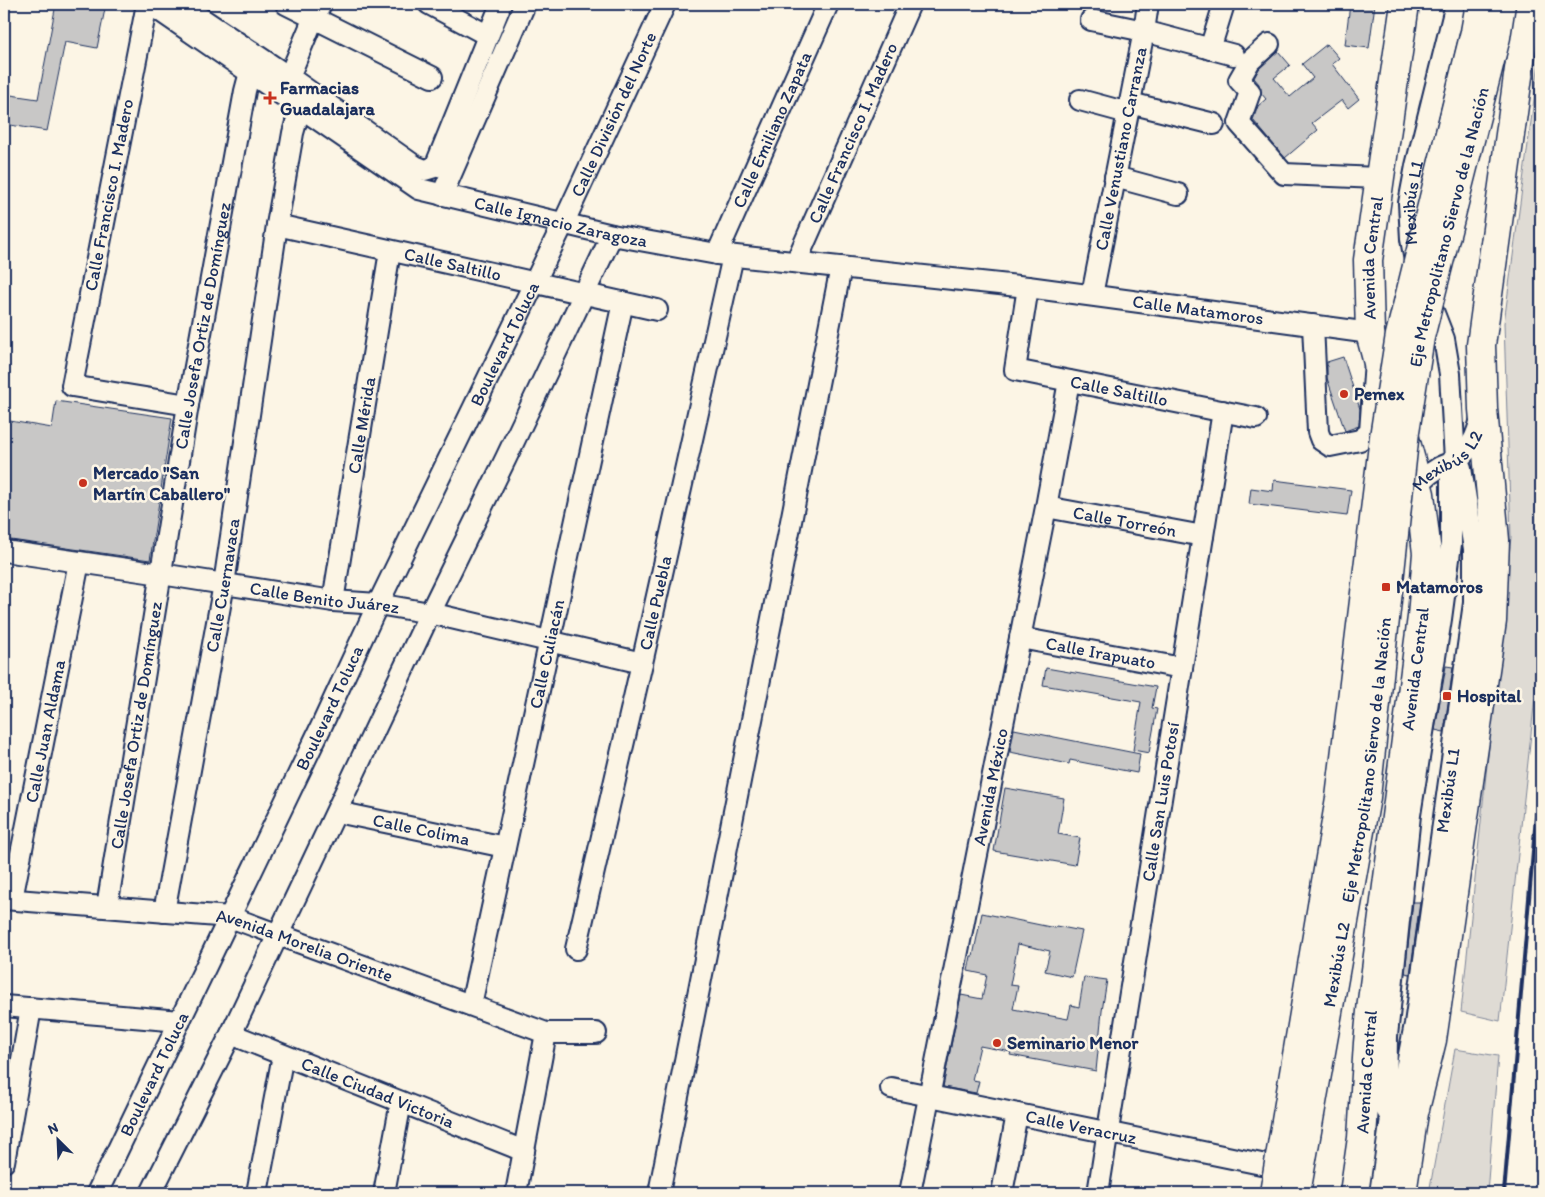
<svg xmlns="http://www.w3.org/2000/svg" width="1545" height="1197" font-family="Itim,sans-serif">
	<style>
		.green { fill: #dfdbd4; stroke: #7d8599 }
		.building { fill: #c8c7c6; stroke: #1b2f5e }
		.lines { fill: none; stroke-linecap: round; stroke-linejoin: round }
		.minor-casing { stroke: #1b2f5e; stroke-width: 24 }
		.highway-casing { stroke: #1b2f5e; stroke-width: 31 }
		.minor { stroke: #fcf5e5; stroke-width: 20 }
		.highway { stroke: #fcf5e5; stroke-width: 28 }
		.rail { stroke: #1b2f5e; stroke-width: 4 }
		.highway-bridge-casing { stroke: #1b2f5e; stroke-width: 31; stroke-linecap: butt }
		.highway-bridge { stroke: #fcf5e5; stroke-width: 28 }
		.poi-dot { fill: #c8321e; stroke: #fcf5e5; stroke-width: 2 }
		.labels { text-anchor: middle; stroke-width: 5; stroke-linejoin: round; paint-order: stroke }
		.poi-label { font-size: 18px; font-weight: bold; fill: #1b2f5e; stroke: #fcf5e5; text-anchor: start }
		.street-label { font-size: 18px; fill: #1b2f5e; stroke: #fcf5e5 }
	</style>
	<rect width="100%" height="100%" fill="#fcf5e5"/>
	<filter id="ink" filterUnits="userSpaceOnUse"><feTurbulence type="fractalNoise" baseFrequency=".02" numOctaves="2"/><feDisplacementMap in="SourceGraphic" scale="10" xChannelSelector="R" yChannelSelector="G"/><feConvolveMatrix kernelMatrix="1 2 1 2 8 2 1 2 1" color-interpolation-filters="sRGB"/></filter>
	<g filter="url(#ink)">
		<g class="green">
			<path d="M1541,47V641L1500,1021L1461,1012L1511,537L1504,323Z"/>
			<path d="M1455,1049L1498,1056L1487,1193H1429Z"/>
		</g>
		<g class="building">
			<path d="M56,4H106L97,48L65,42L47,131L4,124V94L38,99Z"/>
			<path d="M1350,4H1375L1369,48L1345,45Z"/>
			<path d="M1327,44L1339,58L1332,64L1359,99L1348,108L1342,100L1312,123L1318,130L1285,158L1253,120L1258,106L1266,99L1261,93L1259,84L1254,78L1259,69L1278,51L1290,65L1274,78L1290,97L1313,78L1302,64Z"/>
			<path d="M1343,357L1360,409L1359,426L1345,431L1327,378V362Z"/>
			<path d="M56,401L172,418L150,560L4,539V420L52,428Z"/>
			<path d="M1274,480L1351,490L1347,516L1249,504L1251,488L1273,491Z"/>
			<path d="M1446,666L1453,667L1444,732L1435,730Z"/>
			<path d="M1046,668L1156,687L1152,708L1157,709L1149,753L1133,750L1141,702L1043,685Z"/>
			<path d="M1014,729L1140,754L1137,773L1070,760L1069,764L1010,752Z"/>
			<path d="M1005,788L1064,798L1058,834L1080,838L1075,865L994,851Z"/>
			<path d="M1413,902H1420L1410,974L1405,973Z"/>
			<path d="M982,913L1055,928L1056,926L1082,931L1072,977L1045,971L1050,951L1018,944L1010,985L1018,986L1013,1009L1068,1019L1071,1005L1079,1007L1084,977L1107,980L1102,1011L1096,1071L1010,1055L1011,1052L980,1046L972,1080L979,1081L976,1093L943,1087L961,995L982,999L987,975L968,971L971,956H973Z"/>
		</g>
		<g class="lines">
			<defs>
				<g id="minor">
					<path d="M147,4L72,386L188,405"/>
					<path id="s1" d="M150,4L419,189L612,235L717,254L1028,287L1370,333"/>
					<path d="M180,4L289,77L415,166L425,170L435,167L501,4"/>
					<path d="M286,4L432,77"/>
					<path d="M429,4L487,35"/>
					<path d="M1091,20L1144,31L1234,55"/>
					<path d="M1269,44L1250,61L1239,80L1250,92L1239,123L1284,174L1378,178"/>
					<path d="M1210,49L1224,4"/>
					<path d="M289,77L314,17L321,4"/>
					<path d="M1080,100L1128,113"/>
					<path d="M1130,103L1214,124"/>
					<path d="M1115,177L1178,194"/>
					<path d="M442,195L525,4"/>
					<path id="s2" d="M277,225L657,310"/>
					<path id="s3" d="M717,254L828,4"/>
					<path id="s4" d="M1415,261L1411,239L1409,203L1416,166L1456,4"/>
					<path id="s5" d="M796,262L910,4"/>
					<path id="s6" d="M1028,287L1015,370L1256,418"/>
					<path id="s7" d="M1092,295L1144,31L1148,4"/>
					<path d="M1313,325L1318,432L1321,440L1330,446L1360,440L1370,432L1375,361"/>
					<path id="s8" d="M1413,495C1417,484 1427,475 1437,469C1442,465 1449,464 1455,461C1470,451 1478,434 1481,417"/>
					<path id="s9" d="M1046,507L1203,536"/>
					<path id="s10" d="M4,551L161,574L333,601L378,604L430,613L642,663"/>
					<path id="s11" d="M333,601L390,251"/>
					<path id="s12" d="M1020,638L1182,668"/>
					<path id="s13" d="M337,812L505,847"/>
					<path id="s14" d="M4,899L230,917L546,1033H596"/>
					<path id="s15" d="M12,899L79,562"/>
					<path id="s16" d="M107,907L188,405L245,91L250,72"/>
					<path id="s17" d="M164,912L224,584L277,225L293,133L300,108"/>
					<path id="s18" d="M576,949L642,663L733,256"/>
					<path id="s19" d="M471,1005L623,302"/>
					<path d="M4,1006L180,1021"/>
					<path id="s20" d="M231,1034L524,1151"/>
					<path id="s21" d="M891,1088L1271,1166"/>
					<path d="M1391,1118L1386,1109L1387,1036L1410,815L1441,619L1451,544V471L1455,460L1450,374L1444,339L1428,298"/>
					<path d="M4,1162L31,1008"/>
					<path id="s22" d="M97,1193L321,727L378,604L563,224L665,4"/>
					<path d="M151,1193L231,1034L430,613L506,458L612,235"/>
					<path d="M257,1193L283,1055"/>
					<path d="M384,1193L401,1102"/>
					<path d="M516,1193L546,1033"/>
					<path d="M659,1193L841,267"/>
					<path id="s23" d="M910,1193L1046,507L1069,381"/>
					<path d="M1002,1193L1017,1114"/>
					<path id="s24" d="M1098,1193L1223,411"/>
					<path id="s25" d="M1380,1193L1391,1118L1398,1110L1415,1024L1474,603V549L1461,468L1460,466"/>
				</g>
				<g id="highway">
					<path id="s26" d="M1354,1193L1362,1138L1368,1043L1372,1001L1422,617L1427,553L1420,494L1397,409L1378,363L1370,333L1368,260L1405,4"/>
					<path d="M1402,1193L1414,1113L1432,1040L1492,621L1495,540L1483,409L1481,345L1528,4"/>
				</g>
			</defs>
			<use href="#minor" class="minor-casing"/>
			<use href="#highway" class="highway-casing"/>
			<use href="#minor" class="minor"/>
			<use href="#highway" class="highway"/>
			<path class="rail" d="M1504,1193L1541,758"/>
			<defs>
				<g id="highway-bridge">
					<path d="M1274,1193L1340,798L1384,437L1400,335L1475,32L1480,4"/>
					<path id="s27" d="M1296,1193L1366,797L1405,431L1420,337L1496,37L1501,4"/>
				</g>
			</defs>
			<use href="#highway-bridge" class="highway-bridge-casing"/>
			<use href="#highway-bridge" class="highway-bridge"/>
		</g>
	</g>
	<g class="poi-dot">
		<path d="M267.5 90.5h5v5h5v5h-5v5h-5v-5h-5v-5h5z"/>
		<circle cx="1344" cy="394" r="5"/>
		<circle cx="83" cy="483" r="5"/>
		<rect x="1381" y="582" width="10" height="10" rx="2.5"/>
		<rect x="1442" y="691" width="10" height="10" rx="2.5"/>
		<circle cx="997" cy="1043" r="5"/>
	</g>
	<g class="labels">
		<g class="poi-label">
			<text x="280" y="94">Farmacias<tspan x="280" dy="21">Guadalajara</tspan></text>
			<text x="1354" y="400">Pemex</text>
			<text x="93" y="479">Mercado "San<tspan x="93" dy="21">Martín Caballero"</tspan></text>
			<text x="1396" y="593">Matamoros</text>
			<text x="1457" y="702">Hospital</text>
			<text x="1007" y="1049">Seminario Menor</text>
		</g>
		<g class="street-label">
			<text dy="6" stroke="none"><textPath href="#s22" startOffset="1196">Calle División del Norte</textPath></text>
			<text dy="6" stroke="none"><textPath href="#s3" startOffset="136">Calle Emiliano Zapata</textPath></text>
			<text dy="6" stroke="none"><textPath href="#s5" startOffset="141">Calle Francisco I. Madero</textPath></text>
			<text dy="6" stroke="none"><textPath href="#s7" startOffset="149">Calle Venustiano Carranza</textPath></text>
			<text transform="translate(109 195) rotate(-79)" y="6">Calle Francisco I. Madero</text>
			<text dy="6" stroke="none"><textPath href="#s4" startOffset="59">Mexibús L1</textPath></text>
			<text dy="6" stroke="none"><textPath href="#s1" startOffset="472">Calle Ignacio Zaragoza</textPath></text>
			<text dy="6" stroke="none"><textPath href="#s27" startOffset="979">Eje Metropolitano Siervo de la Nación</textPath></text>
			<text dy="6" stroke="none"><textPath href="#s26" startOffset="948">Avenida Central</textPath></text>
			<text dy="6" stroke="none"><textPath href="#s2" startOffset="180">Calle Saltillo</textPath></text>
			<text dy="6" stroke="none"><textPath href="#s1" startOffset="1116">Calle Matamoros</textPath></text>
			<text dy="6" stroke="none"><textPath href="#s16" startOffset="589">Calle Josefa Ortiz de Domínguez</textPath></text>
			<text dy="6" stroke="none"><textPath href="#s22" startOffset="942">Boulevard Toluca</textPath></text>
			<text dy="6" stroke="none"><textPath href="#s6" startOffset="190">Calle Saltillo</textPath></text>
			<text dy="6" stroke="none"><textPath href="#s11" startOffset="178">Calle Mérida</textPath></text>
			<text dy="6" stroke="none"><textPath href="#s8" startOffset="50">Mexibús L2</textPath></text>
			<text dy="6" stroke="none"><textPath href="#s9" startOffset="80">Calle Torreón</textPath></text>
			<text dy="6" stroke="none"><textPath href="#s17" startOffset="332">Calle Cuernavaca</textPath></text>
			<text dy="6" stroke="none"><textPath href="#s10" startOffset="324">Calle Benito Juárez</textPath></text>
			<text dy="6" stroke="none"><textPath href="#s18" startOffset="355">Calle Puebla</textPath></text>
			<text dy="6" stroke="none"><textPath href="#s12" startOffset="82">Calle Irapuato</textPath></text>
			<text dy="6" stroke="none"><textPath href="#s19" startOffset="359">Calle Culiacán</textPath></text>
			<text dy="6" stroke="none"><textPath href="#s26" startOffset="528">Avenida Central</textPath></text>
			<text dy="6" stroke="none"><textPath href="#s22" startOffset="538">Boulevard Toluca</textPath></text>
			<text dy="6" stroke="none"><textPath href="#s16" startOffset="184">Calle Josefa Ortiz de Domínguez</textPath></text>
			<text dy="6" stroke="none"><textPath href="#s15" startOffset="171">Calle Juan Aldama</textPath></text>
			<text dy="6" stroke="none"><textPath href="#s27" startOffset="439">Eje Metropolitano Siervo de la Nación</textPath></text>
			<text dy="6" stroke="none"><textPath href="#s23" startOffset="414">Avenida México</textPath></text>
			<text dy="6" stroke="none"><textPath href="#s25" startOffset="410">Mexibús L1</textPath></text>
			<text dy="6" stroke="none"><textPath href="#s24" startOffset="396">Calle San Luis Potosí</textPath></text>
			<text dy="6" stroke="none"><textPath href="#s13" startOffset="86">Calle Colima</textPath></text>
			<text dy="6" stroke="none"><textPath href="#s14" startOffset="306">Avenida Morelia Oriente</textPath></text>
			<text dy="6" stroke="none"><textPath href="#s27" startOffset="232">Mexibús L2</textPath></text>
			<text dy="6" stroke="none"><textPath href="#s26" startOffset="122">Avenida Central</textPath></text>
			<text dy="6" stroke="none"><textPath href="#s22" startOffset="132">Boulevard Toluca</textPath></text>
			<text dy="6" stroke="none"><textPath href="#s20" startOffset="158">Calle Ciudad Victoria</textPath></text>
			<text dy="6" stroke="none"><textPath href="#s21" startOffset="194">Calle Veracruz</textPath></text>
		</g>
	</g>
	<rect width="1545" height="1197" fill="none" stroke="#fcf5e5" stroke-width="20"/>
	<rect x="10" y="10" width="1525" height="1177" fill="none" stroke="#1b2f5e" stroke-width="2" filter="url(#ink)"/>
	<g transform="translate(58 1140) rotate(336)" stroke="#fcf5e5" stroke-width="4" paint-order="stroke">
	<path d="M0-4L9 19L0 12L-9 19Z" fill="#1b2f5e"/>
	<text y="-8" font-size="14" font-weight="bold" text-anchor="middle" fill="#1b2f5e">N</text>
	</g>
</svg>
